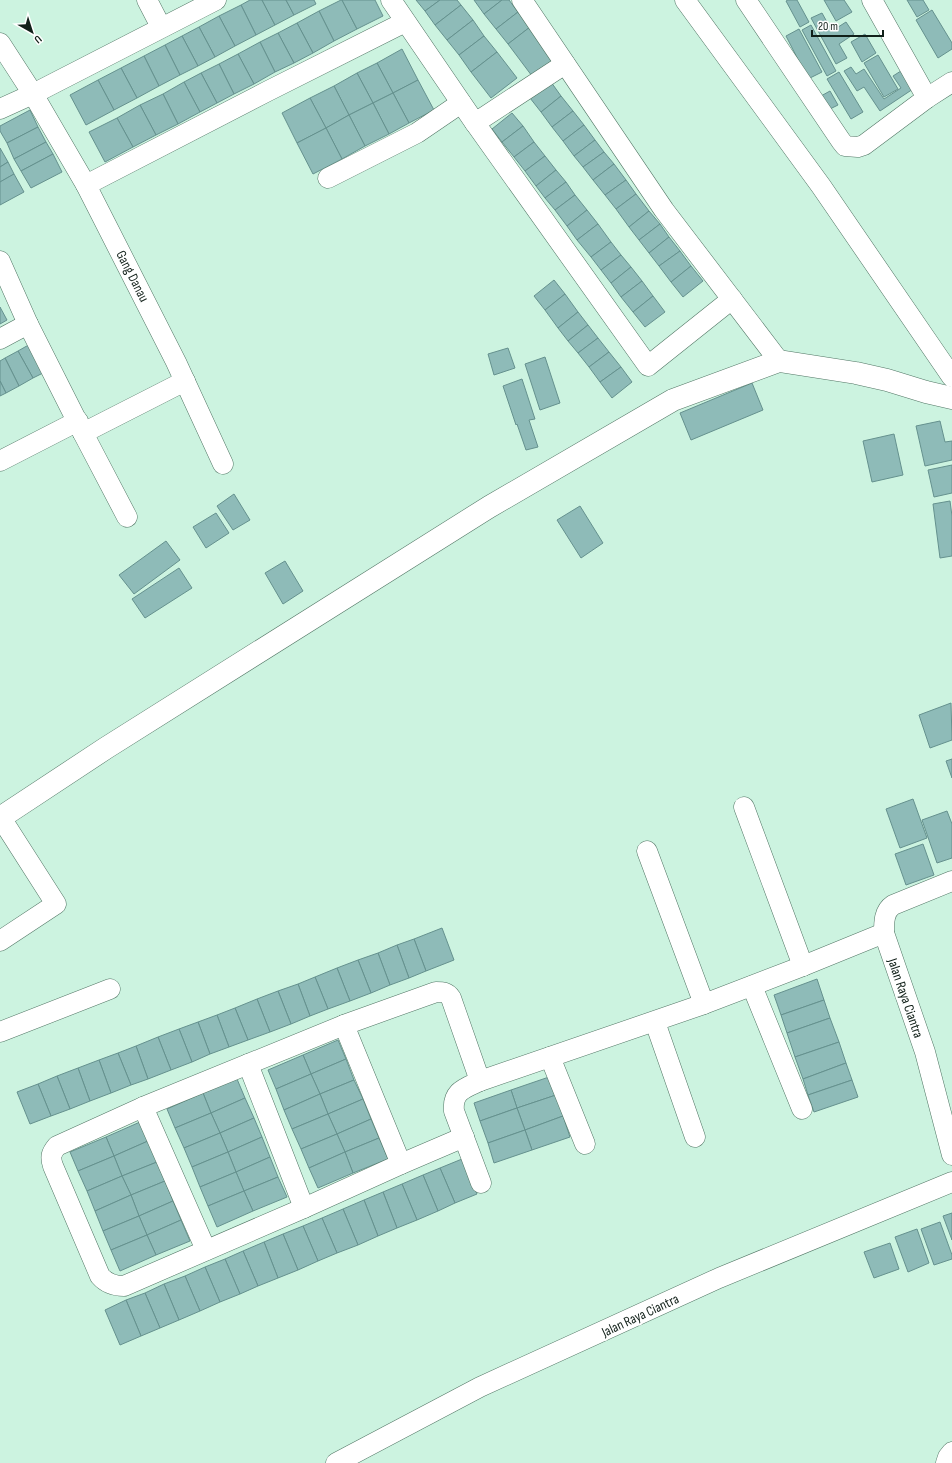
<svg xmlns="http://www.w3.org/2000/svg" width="952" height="1463" font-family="'Sofia Sans Condensed',sans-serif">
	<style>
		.building { fill: #8ebbb8; stroke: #65918e }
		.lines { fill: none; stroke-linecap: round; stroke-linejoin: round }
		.minor-casing { stroke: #527665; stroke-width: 21 }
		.tertiary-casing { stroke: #527665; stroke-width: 23 }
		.minor { stroke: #fff; stroke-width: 20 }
		.tertiary { stroke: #fff; stroke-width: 22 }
		.labels { text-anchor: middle; stroke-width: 4; stroke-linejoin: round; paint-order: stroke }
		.street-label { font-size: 14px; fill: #112019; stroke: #fff }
	</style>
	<rect width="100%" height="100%" fill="#ccf3e0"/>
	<g class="building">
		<path d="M250,0H262L275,25L256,35L241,5Z"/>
		<path d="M262,0H286L294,15L275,25Z"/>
		<path d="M286,0H314L316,4L294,15Z"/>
		<path d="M341,0H342L357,29L334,41L319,11Z"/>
		<path d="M342,0H375L383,16L357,29Z"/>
		<path d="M416,0H440L425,11Z"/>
		<path d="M440,0H457L461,5L435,25L425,11Z"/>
		<path d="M474,0H502L484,14Z"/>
		<path d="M502,0H509L518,12L496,29L484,14Z"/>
		<path d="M788,0H797L809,22L800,27L786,1Z"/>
		<path d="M824,0H844L852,12L836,21Z"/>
		<path d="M907,0H923L929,10L917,17Z"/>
		<path d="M241,5L256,35L235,46L219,16Z"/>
		<path d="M461,5L473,20L447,40L435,25Z"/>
		<path d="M932,10L952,43V49L938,58L916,20Z"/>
		<path d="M319,11L334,41L313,53L297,23Z"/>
		<path d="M518,12L530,27L508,44L496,29Z"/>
		<path d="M822,13L832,31L846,22L854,34L839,44L847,58L836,64L811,18Z"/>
		<path d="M219,16L235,46L215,57L199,27Z"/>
		<path d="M473,20L484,36L459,55L447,40Z"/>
		<path d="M297,23L313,53L294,63L278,33Z"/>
		<path d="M811,25L836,71L827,76L802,30Z"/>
		<path d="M199,27L215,57L198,66L182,36Z"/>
		<path d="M530,27L554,59L532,76L508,44Z"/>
		<path d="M799,29L822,72L808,79L786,36Z"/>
		<path d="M278,33L294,63L275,72L260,42Z"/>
		<path d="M865,34L876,53L862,62L851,42Z"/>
		<path d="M182,36L198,66L180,75L165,45Z"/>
		<path d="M484,36L497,52L471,72L459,55Z"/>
		<path d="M260,42L275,72L254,84L238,54Z"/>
		<path d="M165,45L180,75L159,86L144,56Z"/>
		<path d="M402,49L418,80L393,93L377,63Z"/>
		<path d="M497,52L517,78L491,98L471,72Z"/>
		<path d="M238,54L254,84L234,94L219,64Z"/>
		<path d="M878,55L898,89L884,97L864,63Z"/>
		<path d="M144,56L159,86L137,98L121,68Z"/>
		<path d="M377,63L393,93L373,103L357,73Z"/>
		<path d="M219,64L234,94L217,103L201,73Z"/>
		<path d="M851,67L856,74L864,69L884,99L901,88L893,76L904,69L916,87L880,111L864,87L857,91L844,71Z"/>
		<path d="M121,68L137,98L114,110L98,80Z"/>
		<path d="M839,72L863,112L851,119L827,79Z"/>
		<path d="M201,73L217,103L200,112L184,82Z"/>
		<path d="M357,73L373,103L349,115L334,86Z"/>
		<path d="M98,80L114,110L86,125L70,95Z"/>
		<path d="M418,80L434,110L409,123L393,93Z"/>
		<path d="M184,82L200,112L178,124L163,94Z"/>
		<path d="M551,82L561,96L541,112L530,98Z"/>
		<path d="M334,86L349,115L326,128L310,98Z"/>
		<path d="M830,91L838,105L828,110L821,96Z"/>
		<path d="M393,93L409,123L389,134L373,103Z"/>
		<path d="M163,94L178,124L156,135L140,105Z"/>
		<path d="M561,96L573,111L552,127L541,112Z"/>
		<path d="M310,98L326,128L297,143L282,113Z"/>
		<path d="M373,103L389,134L365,146L349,115Z"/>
		<path d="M140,105L156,135L133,147L117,118Z"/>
		<path d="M30,110L38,127L7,143L0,131V126Z"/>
		<path d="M573,111L584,125L563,141L552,127Z"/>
		<path d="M512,113L523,126L502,142L492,129Z"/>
		<path d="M349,115L365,146L342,159L326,128Z"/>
		<path d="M117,118L133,147L105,162L89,132Z"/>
		<path d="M584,125L595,140L574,156L563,141Z"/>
		<path d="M523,126L534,142L514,157L502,142Z"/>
		<path d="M38,127L46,142L14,159L7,143Z"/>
		<path d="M326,128L342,159L313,174L297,143Z"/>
		<path d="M595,140L604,152L583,167L574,156Z"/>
		<path d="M46,142L53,154L21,171L14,159Z"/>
		<path d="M534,142L545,156L525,171L514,157Z"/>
		<path d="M0,148L8,162L0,167Z"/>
		<path d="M604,152L614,164L593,180L583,167Z"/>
		<path d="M53,154L62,172L31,188L21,171Z"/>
		<path d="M545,156L556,170L536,186L525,171Z"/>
		<path d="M8,162L14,174L0,182V167Z"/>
		<path d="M614,164L626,180L605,195L593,180Z"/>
		<path d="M556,170L566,182L545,198L536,186Z"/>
		<path d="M14,174L24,192L0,205V182Z"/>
		<path d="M626,180L636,194L616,209L605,195Z"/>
		<path d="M566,182L575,195L555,210L545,198Z"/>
		<path d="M636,194L649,211L629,227L616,209Z"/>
		<path d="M575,195L587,210L567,226L555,210Z"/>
		<path d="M587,210L598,224L577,240L567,226Z"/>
		<path d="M649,211L660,224L639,240L629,227Z"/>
		<path d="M598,224L611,242L591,257L577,240Z"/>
		<path d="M660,224L669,237L649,253L639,240Z"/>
		<path d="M669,237L680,251L659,266L649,253Z"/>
		<path d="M611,242L621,255L601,270L591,257Z"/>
		<path d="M680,251L691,266L671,282L659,266Z"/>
		<path d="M621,255L631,267L611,283L601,270Z"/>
		<path d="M691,266L703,281L683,297L671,282Z"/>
		<path d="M631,267L642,281L621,297L611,283Z"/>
		<path d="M554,280L565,294L545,310L534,296Z"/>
		<path d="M642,281L653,296L633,312L621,297Z"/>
		<path d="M565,294L578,312L558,328L545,310Z"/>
		<path d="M653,296L665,312L645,327L633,312Z"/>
		<path d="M0,307L7,320L0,324Z"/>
		<path d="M578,312L588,325L568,341L558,328Z"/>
		<path d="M588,325L598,338L578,353L568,341Z"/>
		<path d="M598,338L609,352L589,367L578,353Z"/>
		<path d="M32,343L47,371L33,378L18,351Z"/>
		<path d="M508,348L515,368L494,375L488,354Z"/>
		<path d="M18,351L33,378L19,386L5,358Z"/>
		<path d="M609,352L621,367L600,382L589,367Z"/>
		<path d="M545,357L560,403L540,410L525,364Z"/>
		<path d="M5,358L19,386L6,393L0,381V361Z"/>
		<path d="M621,367L632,382L612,398L600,382Z"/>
		<path d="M522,379L535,419L529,420L538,447L526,450L517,424L516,425L503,386Z"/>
		<path d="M0,381L6,393L0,396Z"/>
		<path d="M752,383L763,410L691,440L680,413Z"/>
		<path d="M940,421L945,442L952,441V460L925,466L916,426Z"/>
		<path d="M894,434L903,475L872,482L863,441Z"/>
		<path d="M952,465V493L934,497L928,470Z"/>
		<path d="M234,494L250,520L233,530L217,506Z"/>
		<path d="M950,501L952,516V556L940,558L933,504Z"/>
		<path d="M580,506L603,543L581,558L557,520Z"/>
		<path d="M216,513L229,533L206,548L193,527Z"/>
		<path d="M166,541L180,560L134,594L119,575Z"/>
		<path d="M285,561L303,591L283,604L265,573Z"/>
		<path d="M179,568L192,588L145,618L132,599Z"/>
		<path d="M951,703L952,740L930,748L919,715Z"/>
		<path d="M952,759V778L946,761Z"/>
		<path d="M913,799L927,838L900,848L886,809Z"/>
		<path d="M947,811L952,824V858L937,863L922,820Z"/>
		<path d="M923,844L934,875L906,885L895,854Z"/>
		<path d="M442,928L454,960L426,971L414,939Z"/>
		<path d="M414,939L426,971L409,978L397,945Z"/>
		<path d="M397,945L409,978L390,985L378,953Z"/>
		<path d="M378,953L390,985L371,993L358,960Z"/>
		<path d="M358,960L371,993L350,1001L337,968Z"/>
		<path d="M337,968L350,1001L328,1009L315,977Z"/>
		<path d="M315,977L328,1009L310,1016L298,984Z"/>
		<path d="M817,979L824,1000L781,1015L774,995Z"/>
		<path d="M298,984L310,1016L291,1024L278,991Z"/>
		<path d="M278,991L291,1024L270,1032L257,999Z"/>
		<path d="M257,999L270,1032L248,1040L235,1008Z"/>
		<path d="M824,1000L830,1018L787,1033L781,1015Z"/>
		<path d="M235,1008L248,1040L229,1047L217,1015Z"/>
		<path d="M217,1015L229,1047L210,1054L198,1022Z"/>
		<path d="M830,1018L839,1042L795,1057L787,1033Z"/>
		<path d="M198,1022L210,1054L192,1062L179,1029Z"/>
		<path d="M179,1029L192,1062L171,1070L158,1037Z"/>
		<path d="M158,1037L171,1070L148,1079L136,1046Z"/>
		<path d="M338,1040L346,1059L311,1074L303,1055Z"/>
		<path d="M839,1042L846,1063L803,1079L795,1057Z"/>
		<path d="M136,1046L148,1079L131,1085L118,1053Z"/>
		<path d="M118,1053L131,1085L111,1093L99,1060Z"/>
		<path d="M303,1055L311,1074L276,1089L268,1070Z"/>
		<path d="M346,1059L354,1080L320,1094L311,1074Z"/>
		<path d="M99,1060L111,1093L90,1101L78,1068Z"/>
		<path d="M846,1063L852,1080L808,1095L803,1079Z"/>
		<path d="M78,1068L90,1101L70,1109L57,1076Z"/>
		<path d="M311,1074L320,1094L284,1110L276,1089Z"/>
		<path d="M57,1076L70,1109L51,1116L38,1084Z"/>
		<path d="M549,1077L556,1095L517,1108L511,1090Z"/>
		<path d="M237,1079L245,1098L211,1113L203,1093Z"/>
		<path d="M354,1080L363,1099L328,1114L320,1094Z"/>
		<path d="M852,1080L858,1097L814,1112L808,1095Z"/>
		<path d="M38,1084L51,1116L30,1124L17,1092Z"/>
		<path d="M511,1090L517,1108L480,1121L474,1103Z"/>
		<path d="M203,1093L211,1113L175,1128L167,1109Z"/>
		<path d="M320,1094L328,1114L292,1129L284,1110Z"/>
		<path d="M556,1095L563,1116L525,1130L517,1108Z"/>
		<path d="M245,1098L254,1118L220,1133L211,1113Z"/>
		<path d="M363,1099L371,1119L337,1134L328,1114Z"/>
		<path d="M517,1108L525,1130L488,1143L480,1121Z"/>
		<path d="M211,1113L220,1133L184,1148L175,1128Z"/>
		<path d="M328,1114L337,1134L301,1149L292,1129Z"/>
		<path d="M563,1116L570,1137L532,1150L525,1130Z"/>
		<path d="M254,1118L262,1137L228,1152L220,1133Z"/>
		<path d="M371,1119L379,1138L345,1152L337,1134Z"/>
		<path d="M140,1122L148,1141L114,1156L106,1137Z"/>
		<path d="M525,1130L532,1150L494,1163L488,1143Z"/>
		<path d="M220,1133L228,1152L192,1167L184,1148Z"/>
		<path d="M337,1134L345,1152L309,1168L301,1149Z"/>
		<path d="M106,1137L114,1156L78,1171L70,1152Z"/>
		<path d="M262,1137L270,1157L236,1172L228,1152Z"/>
		<path d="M379,1138L388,1159L353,1173L345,1152Z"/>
		<path d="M148,1141L157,1162L122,1176L114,1156Z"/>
		<path d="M228,1152L236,1172L200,1187L192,1167Z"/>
		<path d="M345,1152L353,1173L318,1188L309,1168Z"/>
		<path d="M114,1156L122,1176L87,1191L78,1171Z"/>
		<path d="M270,1157L278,1177L244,1191L236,1172Z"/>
		<path d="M462,1159L477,1194L455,1203L440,1168Z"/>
		<path d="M157,1162L165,1181L131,1195L122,1176Z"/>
		<path d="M440,1168L455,1203L438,1211L423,1175Z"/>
		<path d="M236,1172L244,1191L208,1206L200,1187Z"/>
		<path d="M423,1175L438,1211L417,1220L402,1184Z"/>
		<path d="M122,1176L131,1195L95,1211L87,1191Z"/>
		<path d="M278,1177L287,1197L253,1211L244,1191Z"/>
		<path d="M165,1181L173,1201L139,1216L131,1195Z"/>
		<path d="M402,1184L417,1220L397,1228L383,1192Z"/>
		<path d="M244,1191L253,1211L217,1227L208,1206Z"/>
		<path d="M383,1192L397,1228L378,1236L364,1200Z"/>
		<path d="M131,1195L139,1216L103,1231L95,1211Z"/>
		<path d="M364,1200L378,1236L358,1245L343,1209Z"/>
		<path d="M173,1201L181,1220L147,1235L139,1216Z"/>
		<path d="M343,1209L358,1245L337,1253L322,1218Z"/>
		<path d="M952,1213V1240L943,1216Z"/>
		<path d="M139,1216L147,1235L111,1250L103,1231Z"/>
		<path d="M322,1218L337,1253L318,1261L303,1226Z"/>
		<path d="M181,1220L190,1241L156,1255L147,1235Z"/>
		<path d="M940,1222L952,1255V1259L934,1265L921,1229Z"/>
		<path d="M303,1226L318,1261L298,1270L283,1234Z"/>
		<path d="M917,1229L929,1263L908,1272L895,1237Z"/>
		<path d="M283,1234L298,1270L278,1278L264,1242Z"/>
		<path d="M147,1235L156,1255L120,1271L111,1250Z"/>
		<path d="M264,1242L278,1278L258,1286L243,1251Z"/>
		<path d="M890,1243L899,1269L874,1278L864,1252Z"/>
		<path d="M243,1251L258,1286L240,1294L225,1259Z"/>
		<path d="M225,1259L240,1294L220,1302L205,1267Z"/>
		<path d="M205,1267L220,1302L200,1311L185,1276Z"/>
		<path d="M185,1276L200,1311L179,1320L164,1284Z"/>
		<path d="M164,1284L179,1320L160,1328L145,1293Z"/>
		<path d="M145,1293L160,1328L141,1336L126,1300Z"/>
		<path d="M126,1300L141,1336L120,1345L105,1310Z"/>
	</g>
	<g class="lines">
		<defs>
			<g id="minor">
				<path d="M147,0L161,27"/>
				<path d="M391,0L475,123L565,64"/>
				<path d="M522,0L664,210L779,361"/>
				<path d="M685,0L821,186L952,377"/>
				<path d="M746,0L841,141L845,146L858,147L864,145L927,98L952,82"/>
				<path d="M872,0L927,98"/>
				<path d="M0,43L33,94L86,185L176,362L223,464"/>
				<path d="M0,109L33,94L216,0"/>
				<path d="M475,123L648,366L732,299"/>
				<path d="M328,178L417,133L461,103"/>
				<path d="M86,185L268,91L405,22"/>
				<path d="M0,261L28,324L83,433L185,381"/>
				<path d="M0,339L28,324"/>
				<path d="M83,433L127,517"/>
				<path d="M0,461L78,421"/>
				<path d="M744,807L803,966"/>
				<path d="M647,851L704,1004"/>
				<path d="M952,881L893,905C884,911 884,922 884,933L925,1052L952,1155"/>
				<path d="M0,941L56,904L1,818"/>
				<path d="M752,986L802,1109"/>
				<path d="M655,1022L695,1137"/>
				<path d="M344,1025L401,1164"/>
				<path d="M0,1032L110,989"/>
				<path d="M550,1057L585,1144"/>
				<path d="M248,1064L304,1208"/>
				<path d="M143,1107L206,1250"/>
				<path d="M464,1137L401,1164L304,1208L124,1286C114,1286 106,1283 100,1276L53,1166C50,1157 51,1153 57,1146L143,1107L344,1025L436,992C443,992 447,992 451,998L480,1081"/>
				<path d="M481,1183L454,1111C452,1091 465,1088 480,1081L704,1004L803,966L884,933"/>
				<path d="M336,1463L480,1387L719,1278L952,1182"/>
				<path d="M946,1463L948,1457L952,1452"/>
			</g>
			<path id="tertiary" d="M0,818L106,748L489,507L673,400L779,361L856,373L887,380L926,392L952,398"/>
		</defs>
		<use href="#minor" class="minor-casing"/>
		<use href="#tertiary" class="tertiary-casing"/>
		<use href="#minor" class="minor"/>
		<use href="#tertiary" class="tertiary"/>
	</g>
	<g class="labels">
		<g class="street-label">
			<text transform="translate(133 276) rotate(63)" y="5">Gang Danau</text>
			<text transform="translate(906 998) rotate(71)" y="5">Jalan Raya Ciantra</text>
			<text transform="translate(640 1315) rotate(-25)" y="5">Jalan Raya Ciantra</text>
		</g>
	</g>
	<g transform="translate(32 32) rotate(141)" stroke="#ffffff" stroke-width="3" paint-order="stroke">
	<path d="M0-3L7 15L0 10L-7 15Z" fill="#112019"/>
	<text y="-6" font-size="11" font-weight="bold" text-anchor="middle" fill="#112019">U</text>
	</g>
	<path d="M812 30v6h71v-6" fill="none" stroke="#112019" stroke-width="2"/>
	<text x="818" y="30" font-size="12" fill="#112019" stroke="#ffffff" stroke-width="3" paint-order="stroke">20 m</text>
</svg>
